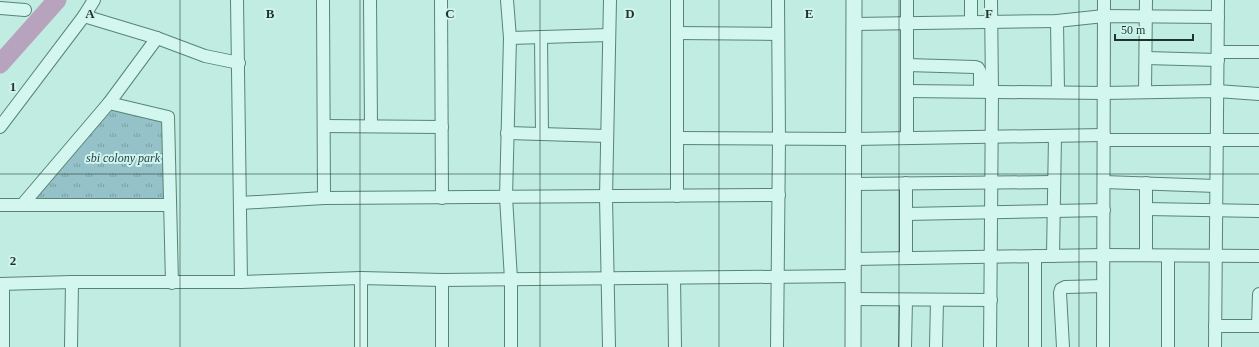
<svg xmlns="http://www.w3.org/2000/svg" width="1259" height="347" font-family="Georgia,serif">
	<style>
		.park { fill: url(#park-tufts) }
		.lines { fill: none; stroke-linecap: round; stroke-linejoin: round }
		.river { stroke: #b7a3be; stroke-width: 19 }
		.minor-casing { stroke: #598472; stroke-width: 14 }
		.tertiary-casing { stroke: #598472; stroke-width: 17 }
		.minor { stroke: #d3f7ee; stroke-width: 12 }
		.tertiary { stroke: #d3f7ee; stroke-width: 15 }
		.grid { fill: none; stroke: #1d3529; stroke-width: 1; stroke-opacity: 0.55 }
		.labels { text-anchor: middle; stroke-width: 4; stroke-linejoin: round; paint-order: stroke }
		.park-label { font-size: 12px; font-style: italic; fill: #244350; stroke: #d0f4eb }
		.grid-label { font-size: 13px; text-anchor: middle; font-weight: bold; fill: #1d3529; stroke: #d0f4eb; stroke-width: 4; stroke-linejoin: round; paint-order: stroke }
	</style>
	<defs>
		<pattern id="park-tufts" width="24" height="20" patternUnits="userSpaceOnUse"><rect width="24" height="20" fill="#95c1c9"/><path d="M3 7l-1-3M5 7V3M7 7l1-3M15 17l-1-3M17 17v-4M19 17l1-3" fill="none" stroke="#799ea3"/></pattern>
	</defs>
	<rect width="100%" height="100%" fill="#c1ece1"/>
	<path class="park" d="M109,100L168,115L170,205L27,206Z"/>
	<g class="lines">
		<path class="river" d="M0,64L57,0"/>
		<defs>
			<g id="minor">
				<path d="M237,0L241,282"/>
				<path d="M323,0L324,198"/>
				<path d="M370,0L371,126"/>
				<path d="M441,0L442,198"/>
				<path d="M507,0L510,38L506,197L511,279V347"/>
				<path d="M677,0V196"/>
				<path d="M907,0V138"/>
				<path d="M971,0V22"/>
				<path d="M0,8L25,10"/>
				<path d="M84,16L157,38L205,56L239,63"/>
				<path d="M1057,21L1058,92"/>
				<path d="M854,24L1057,21L1104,16L1218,17"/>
				<path d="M677,33L778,34"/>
				<path d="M541,37L542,134"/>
				<path d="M510,38L609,35"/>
				<path d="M1218,52H1259"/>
				<path d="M1146,58L1218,60"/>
				<path d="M907,65L975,67L978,68L980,72V91"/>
				<path d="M907,91L1104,93L1217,91L1259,94"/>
				<path d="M1145,92L1146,0"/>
				<path d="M109,103L157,38"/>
				<path d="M324,126L442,127"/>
				<path d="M0,127L84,16L94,0"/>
				<path d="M507,133L607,136"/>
				<path d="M677,138L853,139L1104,135"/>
				<path d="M1104,140H1259"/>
				<path d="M1104,182L1216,186"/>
				<path d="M906,183V258"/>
				<path d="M853,184L1054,182"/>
				<path d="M241,203L324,198L779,195"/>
				<path d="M23,204L109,103L168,117L172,283"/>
				<path d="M0,205H170"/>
				<path d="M1146,209L1259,211"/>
				<path d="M906,214L1104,210"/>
				<path d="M1146,255V183"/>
				<path d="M1053,256L1055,136"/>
				<path d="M1168,256V347"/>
				<path d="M853,259L1104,255L1259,256"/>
				<path d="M674,278L675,347"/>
				<path d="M0,284L72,282H241L361,278L442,280L853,276"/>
				<path d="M853,299L991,300"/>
				<path d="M1215,326H1259"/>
				<path d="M1258,326L1259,294"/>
				<path d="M3,347V284"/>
				<path d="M71,347L72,282"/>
				<path d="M361,347V278"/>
				<path d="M442,347V280"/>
				<path d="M609,347L606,197L610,0"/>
				<path d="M777,347L779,139L778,0"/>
				<path d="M905,347L906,300"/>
				<path d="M936,347L937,300"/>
				<path d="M990,347L992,92L991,0"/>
				<path d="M1035,347V256"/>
				<path d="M1063,347L1060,293L1061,289L1065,287L1103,286"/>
				<path d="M1103,347L1104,0"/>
				<path d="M1215,347L1218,0"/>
			</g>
			<path id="tertiary" d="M853,347L854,0"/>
		</defs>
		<use href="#minor" class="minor-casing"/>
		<use href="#tertiary" class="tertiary-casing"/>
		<use href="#minor" class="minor"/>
		<use href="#tertiary" class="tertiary"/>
	</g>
	<path class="grid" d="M180,0V347M360,0V347M540,0V347M719,0V347M899,0V347M1079,0V347M0,174H1259"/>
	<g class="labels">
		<g class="park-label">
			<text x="123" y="162">sbi colony park</text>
		</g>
	</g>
	<g class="grid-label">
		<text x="90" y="18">A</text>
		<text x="270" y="18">B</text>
		<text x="450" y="18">C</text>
		<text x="630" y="18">D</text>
		<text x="809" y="18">E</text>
		<text x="989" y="18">F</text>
		<text x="13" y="91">1</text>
		<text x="13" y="265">2</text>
	</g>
	<path d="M1115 34v6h78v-6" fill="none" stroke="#1d3529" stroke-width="2"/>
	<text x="1121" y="34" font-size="12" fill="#1d3529" stroke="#d0f4eb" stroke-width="3" paint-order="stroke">50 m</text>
</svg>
